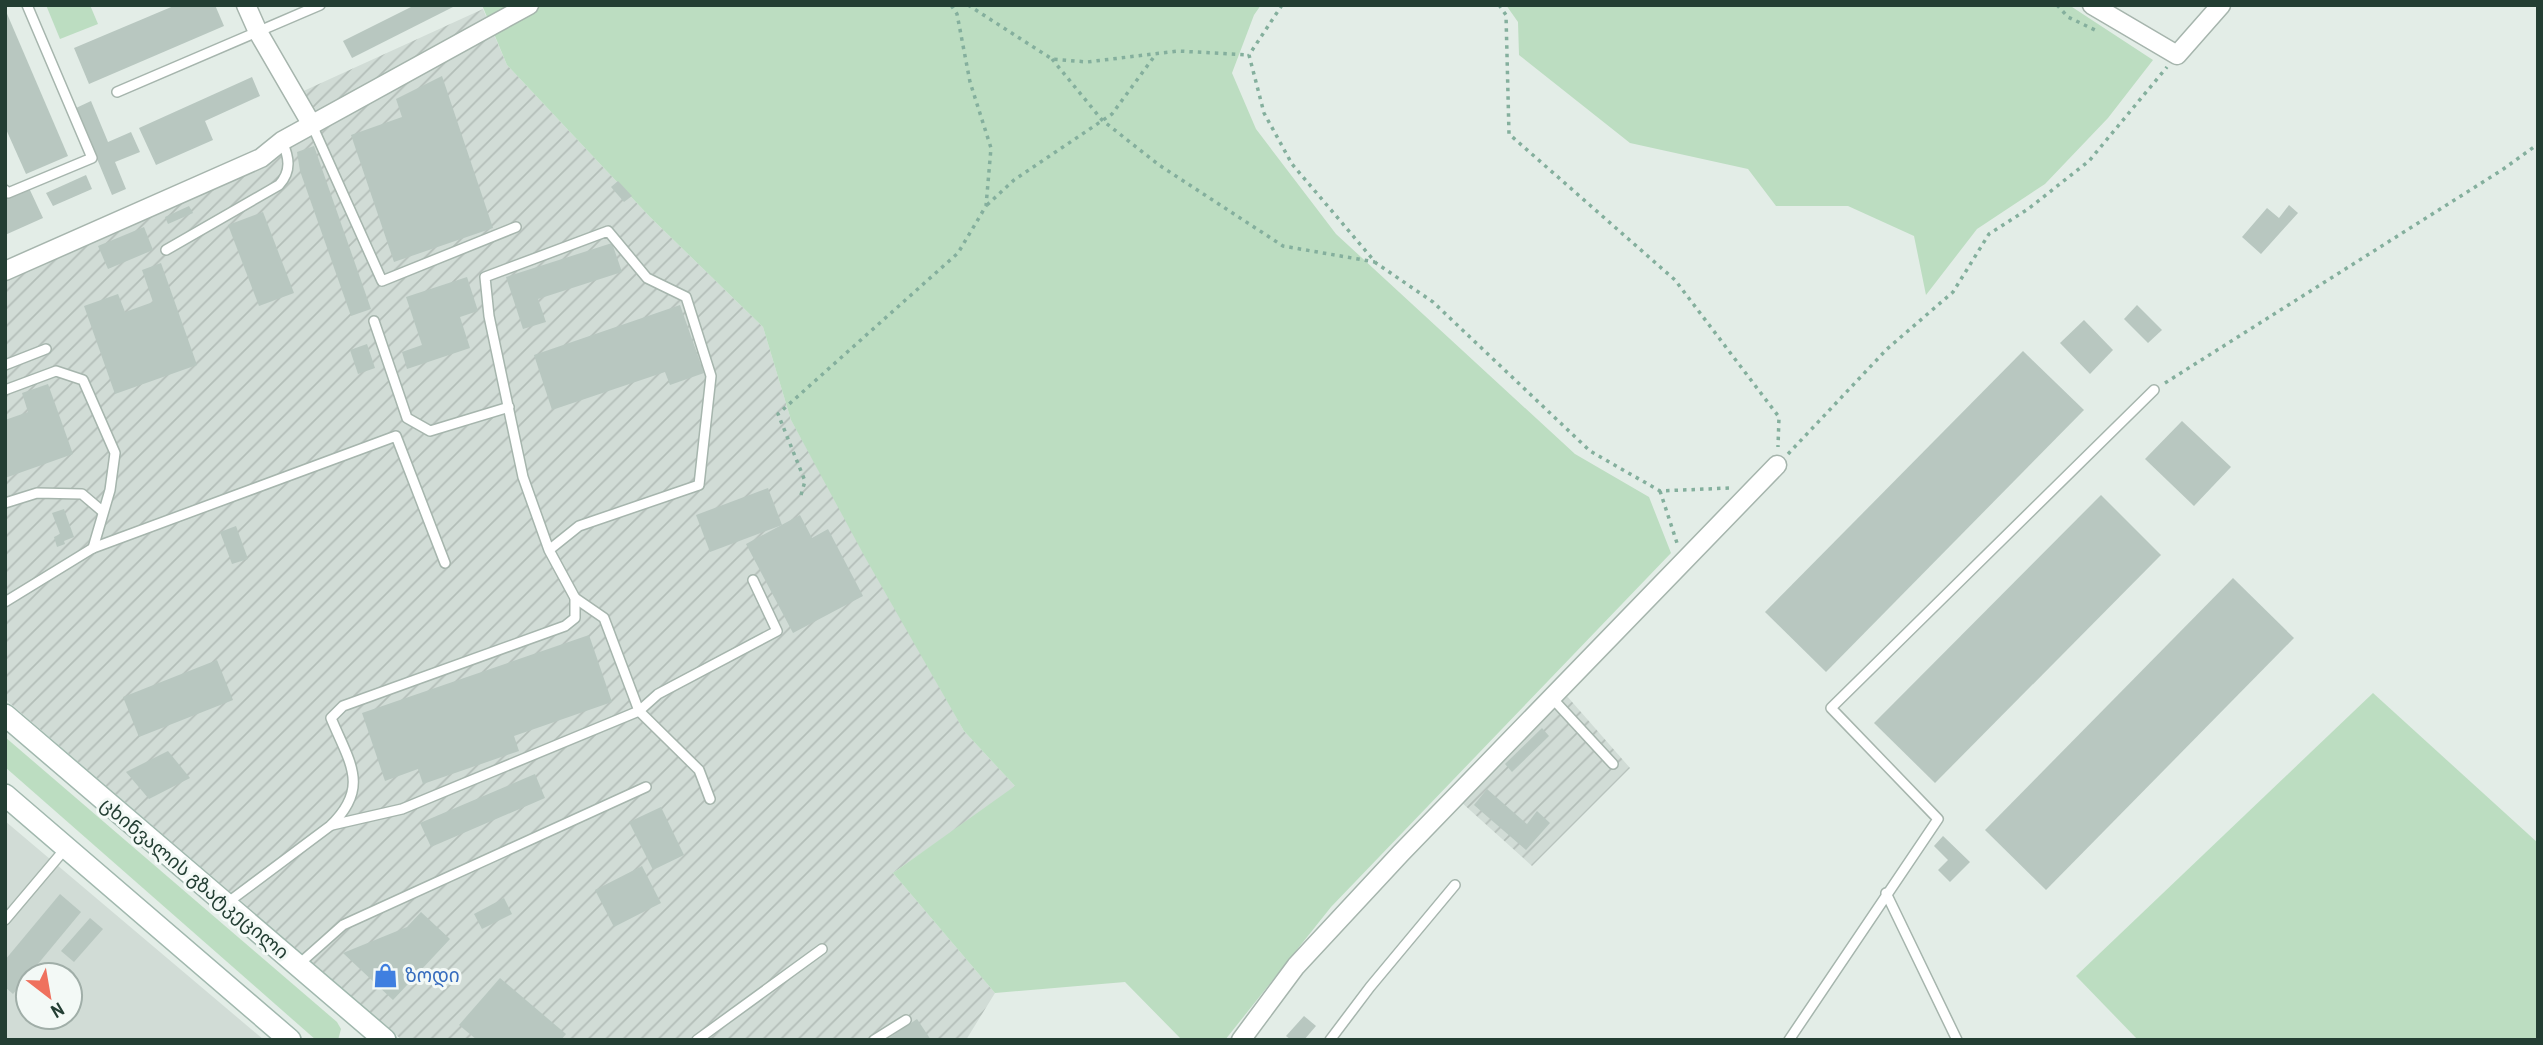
<svg xmlns="http://www.w3.org/2000/svg" width="2543" height="1045" font-family="'Archivo Narrow','Noto Sans Georgian',sans-serif">
	<style>
		.built { fill: #d1dcd6; fill-rule: evenodd }
		.industrial { fill: url(#industrial-furrows) }
		.grass { fill: #bcddc1 }
		.building { fill: #b8c7c0 }
		.lines { fill: none; stroke-linecap: round; stroke-linejoin: round }
		.service-casing { stroke: #a6b5ad; stroke-width: 12 }
		.minor-casing { stroke: #a6b5ad; stroke-width: 21 }
		.secondary-casing { stroke: #a1b8ae; stroke-width: 24 }
		.path { stroke: #84af9d; stroke-width: 3.5; stroke-dasharray: 3.5 5; stroke-linecap: butt }
		.service { stroke: #fff; stroke-width: 9 }
		.minor { stroke: #fff; stroke-width: 18 }
		.secondary { stroke: #fff; stroke-width: 21 }
		.labels { text-anchor: middle; stroke-width: 6; stroke-linejoin: round; paint-order: stroke }
		.street-label { font-size: 19px; fill: #233e33; stroke: #f3f9f6 }
		.shop-label { font-size: 19px; fill: #366cbe; stroke: #f3f9f6; text-anchor: start }
	</style>
	<defs>
		<pattern id="industrial-furrows" width="10" height="10" patternUnits="userSpaceOnUse" patternTransform="scale(1.75)"><rect width="10" height="10" fill="#d1dcd6"/><path d="M-1 1l2-2M0 10L10 0M9 11l2-2" fill="none" stroke="#b3beb8"/></pattern>
	</defs>
	<rect width="100%" height="100%" fill="#e3ede7"/>
	<path class="built" d="M5,821L264,1040H5ZM28,975H70V1017H28Z"/>
	<g class="industrial">
		<path d="M483,9L507,65L650,217L763,327L791,420L964,731L1016,787L893,873L995,993L966,1040H402L5,699V277L272,159L308,118L297,94Z"/>
		<path d="M1566,695L1630,768L1532,866L1461,802Z"/>
	</g>
	<g class="grass">
		<path d="M46,5H90L98,24L60,39Z"/>
		<path d="M482,5H1261L1254,15L1232,73L1256,129L1336,234L1575,454L1649,497L1671,553L1331,907L1225,1040H1182L1125,982L995,993L893,873L1015,786L964,731L866,559L791,420L763,327L650,217L507,65Z"/>
		<path d="M1506,5H2069L2153,60L2108,118L2045,184L1977,229L1926,295L1914,236L1848,206H1776L1748,169L1630,143L1519,55L1518,22Z"/>
		<path d="M2373,693L2538,843V1040H2138L2076,976Z"/>
		<path d="M5,737L337,1022L341,1029L338,1040H316L5,767Z"/>
	</g>
	<g class="building">
		<path d="M176,5H215L224,26L89,84L74,48Z"/>
		<path d="M415,5H452L453,7L352,58L343,41Z"/>
		<path d="M5,9L68,156L26,174L5,127Z"/>
		<path d="M442,76L493,228L394,262L351,135L402,117L396,99Z"/>
		<path d="M252,77L260,96L205,121L213,140L156,165L139,128Z"/>
		<path d="M91,101L108,142L131,132L140,152L115,162L126,189L112,195L76,108Z"/>
		<path d="M314,146L371,309L351,316L300,171L297,152Z"/>
		<path d="M86,175L92,189L53,206L46,193Z"/>
		<path d="M618,181L632,196L624,202L611,187Z"/>
		<path d="M29,188L43,218L5,235V198Z"/>
		<path d="M2289,205L2298,213L2261,254L2242,237L2267,208L2279,218Z"/>
		<path d="M189,206L193,213L168,224L165,217Z"/>
		<path d="M263,212L294,293L259,306L228,225Z"/>
		<path d="M144,227L153,250L108,269L98,246Z"/>
		<path d="M612,243L622,272L538,299L546,322L523,329L506,277Z"/>
		<path d="M161,263L197,365L115,394L84,306L118,294L125,312L153,302L142,270Z"/>
		<path d="M467,277L478,311L460,317L470,348L407,369L402,352L422,345L406,297Z"/>
		<path d="M680,305L704,373L670,385L665,372L552,410L534,355Z"/>
		<path d="M2137,305L2162,330L2148,343L2124,319Z"/>
		<path d="M2084,320L2113,350L2090,374L2060,343Z"/>
		<path d="M367,344L375,368L358,374L350,350Z"/>
		<path d="M2023,351L2084,410L1826,672L1765,612Z"/>
		<path d="M48,384L73,454L5,478V420L28,412L22,393Z"/>
		<path d="M2182,421L2231,467L2194,506L2145,459Z"/>
		<path d="M768,488L782,525L710,552L696,515Z"/>
		<path d="M2101,495L2161,555L1935,783L1874,723Z"/>
		<path d="M64,509L74,537L64,541L65,544L57,547L54,537L60,534L52,513Z"/>
		<path d="M800,515L812,538L828,529L863,596L793,633L746,544Z"/>
		<path d="M236,526L248,559L232,564L220,532Z"/>
		<path d="M2233,578L2294,638L2046,890L1985,830Z"/>
		<path d="M589,635L612,702L514,736L519,751L423,784L418,769L385,781L362,713Z"/>
		<path d="M217,660L233,700L139,737L123,697Z"/>
		<path d="M1542,728L1549,736L1512,772L1505,764Z"/>
		<path d="M168,751L190,778L149,799L126,772Z"/>
		<path d="M535,774L545,798L431,847L420,823Z"/>
		<path d="M1487,789L1527,824L1537,811L1550,823L1526,850L1474,805Z"/>
		<path d="M661,807L684,855L653,870L629,822Z"/>
		<path d="M1943,836L1970,862L1950,882L1938,870L1948,860L1934,846Z"/>
		<path d="M642,866L661,903L614,927L595,890Z"/>
		<path d="M60,894L81,912L13,994L5,987V960Z"/>
		<path d="M504,898L512,914L482,929L474,914Z"/>
		<path d="M421,912L450,939L393,1000L343,953L407,927Z"/>
		<path d="M90,918L103,929L74,962L61,951Z"/>
		<path d="M500,978L566,1034L561,1040H477L459,1025Z"/>
		<path d="M1304,1016L1316,1026L1304,1040H1291L1286,1036Z"/>
		<path d="M917,1019L931,1040H886Z"/>
	</g>
	<g class="lines">
		<defs>
			<g id="service">
				<path d="M117,92L320,5"/>
				<path d="M312,125L382,281L516,227"/>
				<path d="M5,190L8,193L92,158L27,5"/>
				<path d="M166,250L279,185C292,171 289,157 282,141"/>
				<path d="M374,321L407,418L430,431L509,407"/>
				<path d="M5,365L46,349"/>
				<path d="M5,390L56,371L83,380L115,453L110,490L93,548"/>
				<path d="M5,503L37,493L82,494L102,511"/>
				<path d="M575,598L604,618L639,711L699,770L710,799"/>
				<path d="M5,602L93,548L396,436L445,563"/>
				<path d="M1552,698L1613,764"/>
				<path d="M332,825L402,809L639,711L658,694L777,631L753,580"/>
				<path d="M1886,893L1957,1040"/>
				<path d="M227,903L330,826C371,787 349,762 331,718L343,706L565,626L575,618V598L549,550L523,477L489,316L485,277L608,231L647,278L686,297L711,376L699,485L579,526L549,550"/>
				<path d="M5,920L65,849"/>
				<path d="M298,965L343,925L646,787"/>
				<path d="M697,1040L822,949"/>
				<path d="M874,1040L906,1020"/>
				<path d="M1330,1040L1370,987L1455,885"/>
				<path d="M1789,1040L1938,819L1831,708L2154,390"/>
			</g>
			<g id="minor">
				<path d="M246,5L258,32L312,125"/>
				<path d="M2092,5L2177,55L2221,5"/>
				<path d="M5,271L261,158L282,141L529,5"/>
				<path d="M1241,1040L1296,966L1401,853L1777,465"/>
			</g>
			<g id="secondary">
				<path d="M5,715L385,1040"/>
				<path d="M5,795L290,1040"/>
			</g>
		</defs>
		<use href="#service" class="service-casing"/>
		<use href="#minor" class="minor-casing"/>
		<use href="#secondary" class="secondary-casing"/>
		<g class="path">
			<path d="M968,5L1052,59L1087,62L1178,51L1249,55"/>
			<path d="M1282,5L1249,55L1264,113L1292,164L1376,263L1433,302L1590,451L1660,491L1729,488"/>
			<path d="M1499,5L1506,15L1509,134L1675,280L1779,417L1778,447"/>
			<path d="M2057,5L2068,17L2099,32"/>
			<path d="M1052,59L1102,120L1159,165L1283,246L1375,262"/>
			<path d="M987,205L1014,180L1112,114L1156,54"/>
			<path d="M2165,383L2502,170L2538,144"/>
			<path d="M1788,454L1887,349L1953,292L1989,234L2028,209L2089,161L2167,67"/>
			<path d="M1660,491L1677,543"/>
			<path d="M801,495L805,481L778,414L958,253L986,206L991,148L970,82L957,14L951,5"/>
		</g>
		<use href="#service" class="service"/>
		<use href="#minor" class="minor"/>
		<use href="#secondary" class="secondary"/>
	</g>
	<defs>
		<symbol id="shop-bare" viewBox="-9 -9 18 18"><path d="M-5-2.5h2.3a2.7 3.5 0 0 1 5.4 0H5L5.5 6h-11ZM-1.5-2.5h3a1.5 2.3 0 0 0-3 0Z" fill="#3f7fe0" stroke="#f3f9f6" stroke-width="2.5" paint-order="stroke"/></symbol>
	</defs>
	<g fill-rule="evenodd">
		<use href="#shop-bare" x="368" y="958" width="35" height="35"/>
	</g>
	<g class="labels">
		<g class="street-label">
			<text transform="translate(195 878) rotate(40)" y="7">ცხინვალის გზატკეცილი</text>
		</g>
		<g class="shop-label">
			<text x="405" y="982">ზოდი</text>
		</g>
	</g>
	<rect width="2543" height="1045" fill="none" stroke="#233e33" stroke-width="14"/>
	<g transform="translate(49 996) rotate(149)"><circle r="33" fill="#f3f9f6" stroke="#a0aea8" stroke-width="2"/>
	<path d="M0-5L12 26L0 18L-12 26Z" fill="#ef715e"/>
	<text y="-10" font-size="19" font-weight="bold" text-anchor="middle" fill="#233e33">N</text>
	</g>
</svg>
